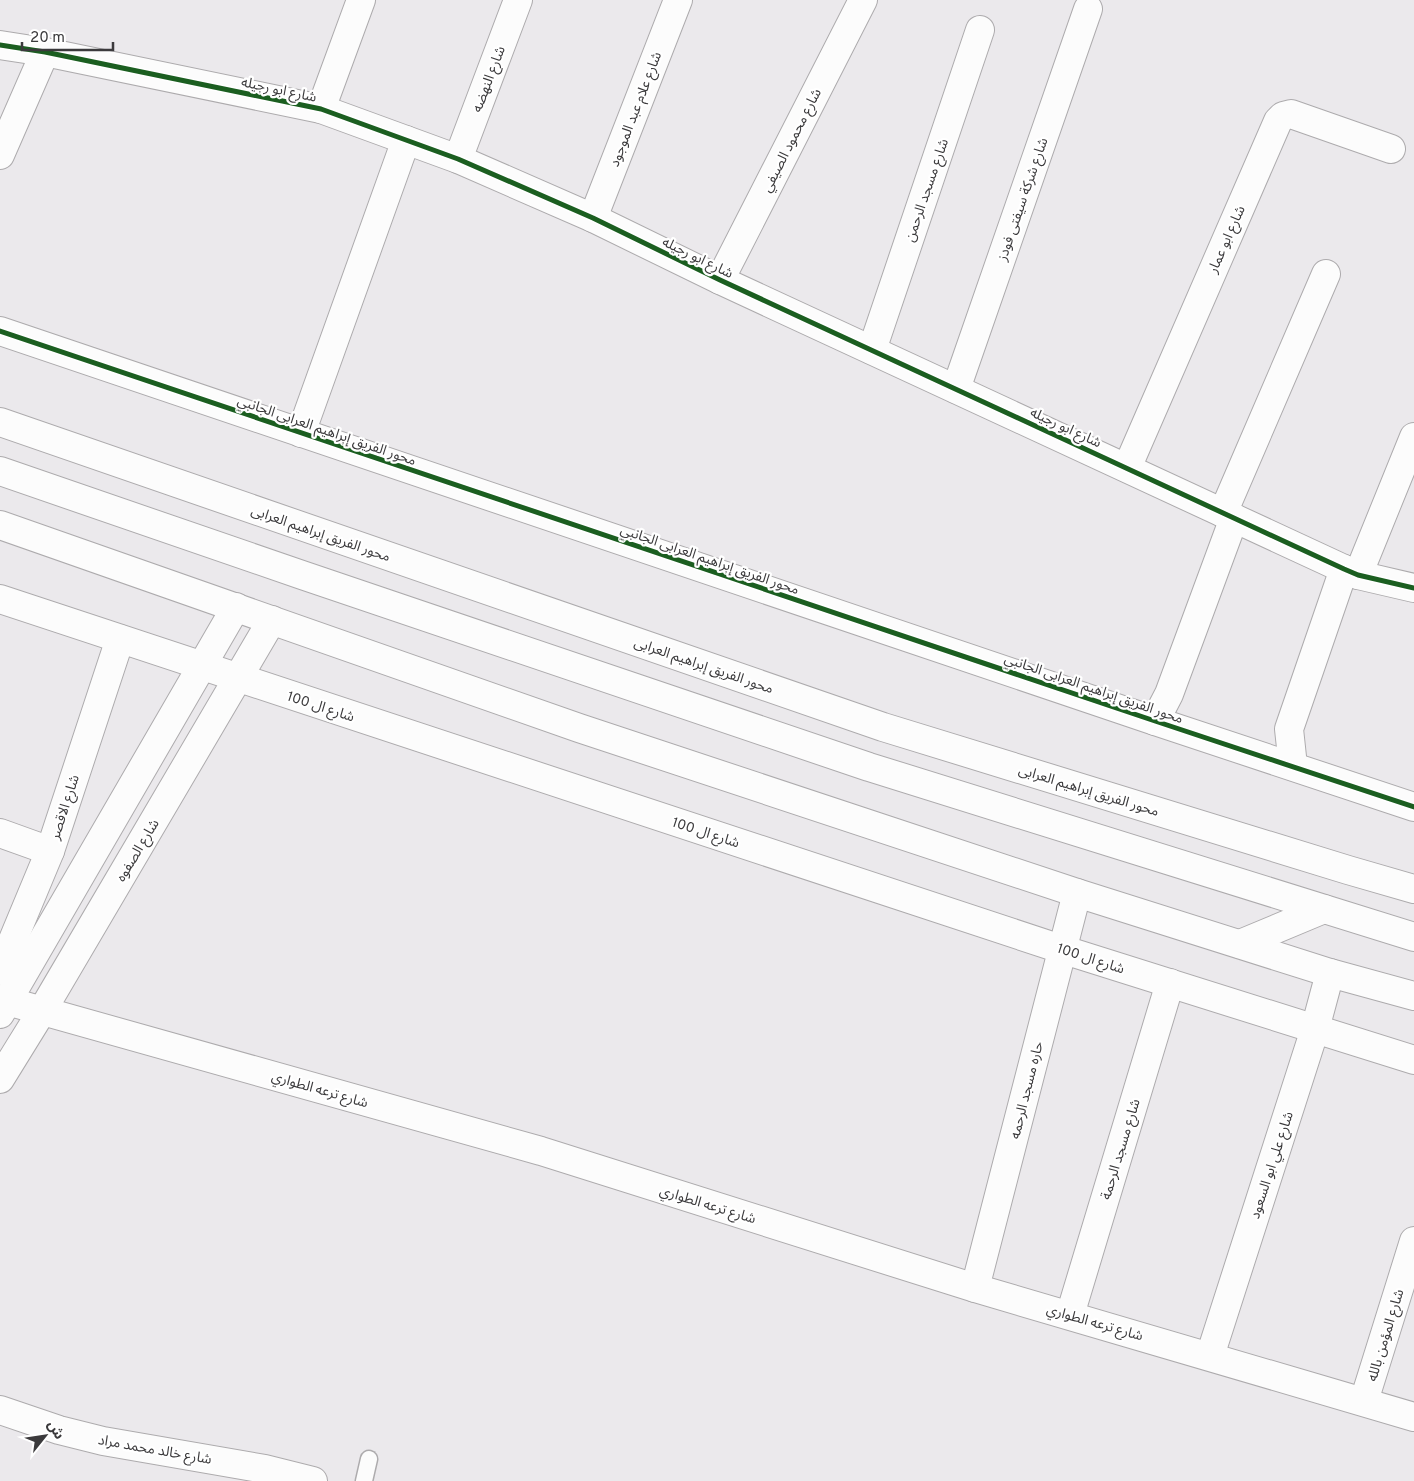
<svg xmlns="http://www.w3.org/2000/svg" width="1414" height="1481" font-family="Overpass,'Noto Sans Arabic',sans-serif">
	<style>
		.lines { fill: none; stroke-linecap: round; stroke-linejoin: round }
		.service-casing { stroke: #adabad; stroke-width: 19 }
		.minor-casing { stroke: #adabad; stroke-width: 30 }
		.tertiary-casing { stroke: #adabad; stroke-width: 30 }
		.secondary-casing { stroke: #adabad; stroke-width: 30 }
		.service { stroke: #fcfcfc; stroke-width: 16 }
		.minor { stroke: #fcfcfc; stroke-width: 28 }
		.tertiary { stroke: #fcfcfc; stroke-width: 28 }
		.secondary { stroke: #fcfcfc; stroke-width: 28 }
		.cycleway-casing { stroke: #fff; stroke-width: 8 }
		.cycleway { stroke: #1b5e20; stroke-width: 5 }
		.labels { text-anchor: middle; stroke-width: 4.5; stroke-linejoin: round; paint-order: stroke }
		.street-label { font-size: 14px; fill: #3b3a3c; stroke: #fff }
	</style>
	<rect width="100%" height="100%" fill="#ebe9ec"/>
	<g class="lines">
		<defs>
			<path id="service" d="M364,1481L369,1459"/>
			<g id="minor">
				<path d="M0,45L45,52L321,109L458,159L593,218L720,280L1344,569L1358,575L1414,588"/>
				<path d="M321,109L361,0"/>
				<path d="M0,155L45,52"/>
				<path d="M458,159L518,0"/>
				<path d="M593,218L678,0"/>
				<path d="M720,280L863,0"/>
				<path d="M872,350L980,30"/>
				<path d="M956,389L1088,9"/>
				<path d="M301,433L406,140"/>
				<path d="M1127,468L1278,121L1283,116L1291,114L1391,149"/>
				<path d="M1223,513L1326,274"/>
				<path d="M1358,575L1414,437"/>
				<path d="M0,599L1061,949L1414,1060"/>
				<path d="M1155,721L1169,694L1234,518"/>
				<path d="M1293,766L1289,729L1344,569"/>
				<path d="M0,833L50,851"/>
				<path d="M0,971L50,851L120,639"/>
				<path d="M0,999L541,1151L975,1288L1414,1417"/>
				<path d="M0,1014L236,607"/>
				<path d="M0,1079L42,1011L272,620"/>
				<path d="M975,1288L1077,893"/>
				<path d="M1070,1315L1170,983"/>
				<path d="M1210,1356L1315,1029L1330,973"/>
				<path d="M1364,1401L1414,1241"/>
				<path d="M0,1410L59,1430L103,1441L265,1469L313,1481"/>
			</g>
			<g id="tertiary">
				<path d="M0,331L1155,721L1414,807"/>
				<path d="M0,525L579,728L1077,893L1330,973L1414,996"/>
			</g>
			<g id="secondary">
				<path d="M0,422L883,727L1348,870L1414,889"/>
				<path d="M0,471L302,575L869,767L1414,937"/>
				<path d="M1240,944L1324,909"/>
			</g>
		</defs>
		<use href="#service" class="service-casing"/>
		<use href="#minor" class="minor-casing"/>
		<use href="#tertiary" class="tertiary-casing"/>
		<use href="#secondary" class="secondary-casing"/>
		<use href="#service" class="service"/>
		<use href="#minor" class="minor"/>
		<use href="#tertiary" class="tertiary"/>
		<use href="#secondary" class="secondary"/>
		<defs>
			<g id="cycleway">
				<path d="M0,45L45,52L321,109L458,159L593,218L720,280L1344,569L1358,575L1414,588"/>
				<path d="M0,331L1155,721L1414,807"/>
			</g>
		</defs>
		<use href="#cycleway" class="cycleway-casing"/>
		<use href="#cycleway" class="cycleway"/>
	</g>
	<g class="labels">
		<g class="street-label">
			<text transform="translate(488 79) rotate(-69)" y="5">شارع النهضه</text>
			<text transform="translate(279 89) rotate(12)" y="5">شارع ابو رجيله</text>
			<text transform="translate(635 109) rotate(-69)" y="5">شارع علام عبد الموجود</text>
			<text transform="translate(791 140) rotate(-63)" y="5">شارع محمود الصيفي</text>
			<text transform="translate(926 190) rotate(-71)" y="5">شارع مسجد الرحمن</text>
			<text transform="translate(1022 199) rotate(-71)" y="5">شارع شركة سيفتى فودز</text>
			<text transform="translate(1226 239) rotate(-66)" y="5">شارع ابو عمار</text>
			<text transform="translate(698 257) rotate(26)" y="5">شارع ابو رجيله</text>
			<text transform="translate(1066 427) rotate(25)" y="5">شارع ابو رجيله</text>
			<text transform="translate(327 430) rotate(19)" y="5">محور الفريق إبراهيم العرابى الجانبي</text>
			<text transform="translate(321 533) rotate(19)" y="5">محور الفريق إبراهيم العرابى</text>
			<text transform="translate(710 559) rotate(19)" y="5">محور الفريق إبراهيم العرابى الجانبي</text>
			<text transform="translate(704 665) rotate(19)" y="5">محور الفريق إبراهيم العرابى</text>
			<text transform="translate(1094 688) rotate(19)" y="5">محور الفريق إبراهيم العرابى الجانبي</text>
			<text transform="translate(321 706) rotate(18)" y="5">شارع ال 100</text>
			<text transform="translate(1089 790) rotate(17)" y="5">محور الفريق إبراهيم العرابى</text>
			<text transform="translate(64 807) rotate(-72)" y="5">شارع الاقصر</text>
			<text transform="translate(706 832) rotate(18)" y="5">شارع ال 100</text>
			<text transform="translate(137 850) rotate(-59)" y="5">شارع الصفوه</text>
			<text transform="translate(1091 958) rotate(18)" y="5">شارع ال 100</text>
			<text transform="translate(320 1089) rotate(16)" y="5">شارع ترعه الطواري</text>
			<text transform="translate(1026 1090) rotate(-76)" y="5">حاره مسجد الرحمه</text>
			<text transform="translate(1120 1149) rotate(-73)" y="5">شارع مسجد الرحمة</text>
			<text transform="translate(1271 1165) rotate(-72)" y="5">شارع علي ابو السعود</text>
			<text transform="translate(708 1204) rotate(17)" y="5">شارع ترعه الطواري</text>
			<text transform="translate(1095 1322) rotate(16)" y="5">شارع ترعه الطواري</text>
			<text transform="translate(1385 1335) rotate(-73)" y="5">شارع المؤمن بالله</text>
			<text transform="translate(155 1449) rotate(10)" y="5">شارع خالد محمد مراد</text>
		</g>
	</g>
	<g transform="translate(45 1436) rotate(60)" stroke="#ffffff" stroke-width="4" paint-order="stroke">
	<path d="M0-4L9 19L0 12L-9 19Z" fill="#3b3a3c"/>
	<text y="-8" font-size="14" font-weight="bold" text-anchor="middle" fill="#3b3a3c">ش</text>
	</g>
	<path d="M22 42v8h91v-8" fill="none" stroke="#3b3a3c" stroke-width="2.5"/>
	<text x="30" y="42" font-size="15" fill="#3b3a3c" stroke="#ffffff" stroke-width="4" paint-order="stroke">20 m</text>
</svg>
